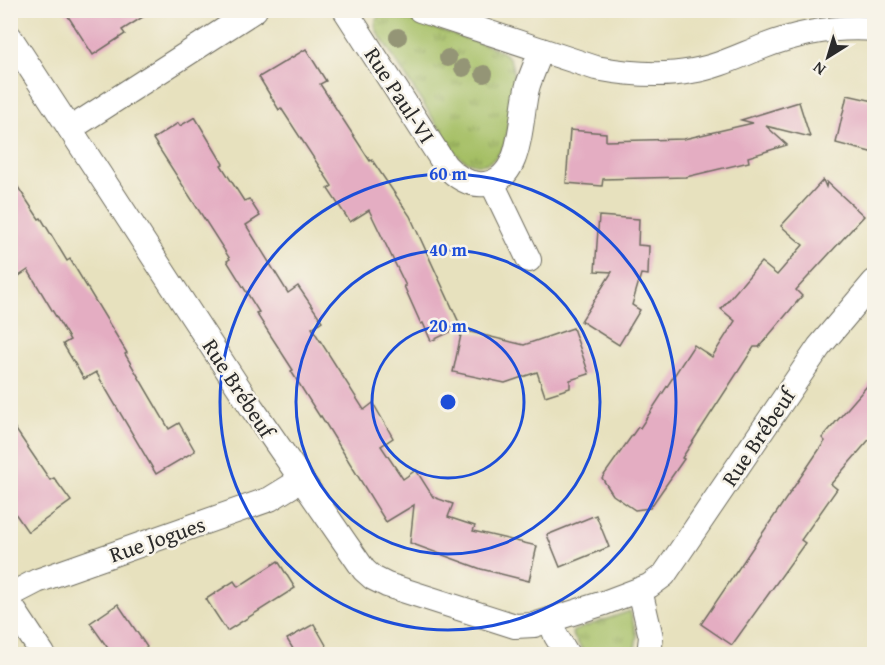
<svg xmlns="http://www.w3.org/2000/svg" width="885" height="665" font-family="'Gentium Book Plus',serif">
	<style>
		.grass { fill: url(#grass-tufts); stroke: #687548; stroke-width: 1.5 }
		.building { fill: #e4adc2 }
		.lines { fill: none; stroke-linecap: round; stroke-linejoin: round }
		.minor-casing { stroke: #6d6b5e; stroke-width: 26 }
		.minor { stroke: #fff; stroke-width: 24 }
		.tree { fill: #949576 }
		.ring { fill: none; stroke: #1d4ed8; stroke-width: 3 }
		.labels { text-anchor: middle; stroke-width: 5; stroke-linejoin: round; paint-order: stroke }
		.street-label { font-size: 22px; fill: #2b2b2b; stroke: #f7f3e8 }
		.centre { fill: #1d4ed8; stroke: #f7f3e8; stroke-width: 3 }
		.ring-label { font-size: 18px; text-anchor: middle; font-weight: bold; fill: #1d4ed8; stroke: #f7f3e8; stroke-width: 5; stroke-linejoin: round; paint-order: stroke }
	</style>
	<defs>
		<pattern id="grass-tufts" width="24" height="20" patternUnits="userSpaceOnUse" patternTransform="scale(1.5)"><rect width="24" height="20" fill="#a5bf65"/><path d="M3 7l-1-3M5 7V3M7 7l1-3M15 17l-1-3M17 17v-4M19 17l1-3" fill="none" stroke="#879b53"/></pattern>
	</defs>
	<rect width="100%" height="100%" fill="#f7f3e8"/>
	<filter id="ink" filterUnits="userSpaceOnUse"><feTurbulence type="fractalNoise" baseFrequency=".0167" numOctaves="2"/><feDisplacementMap in="SourceGraphic" scale="12" xChannelSelector="R" yChannelSelector="G"/><feConvolveMatrix kernelMatrix="1 2 1 2 8 2 1 2 1" color-interpolation-filters="sRGB"/></filter>
	<filter id="wash" filterUnits="userSpaceOnUse"><feTurbulence type="fractalNoise" baseFrequency=".008" numOctaves="4" result="noise"/><feDisplacementMap in="SourceGraphic" scale="24" xChannelSelector="R" yChannelSelector="G"/><feGaussianBlur stdDeviation="1.35" result="paint"/><feColorMatrix in="noise" values="0 0 0 0 0 0 0 0 0 0 0 0 0 0 0 0 0 1.4 0 .05"/><feComposite in="paint" operator="in"/></filter>
	<g filter="url(#wash)">
		<rect width="100%" height="100%" fill="#e7e1be"/>
		<g class="grass">
			<path d="M382,13H387L489,46C496,49 504,52 509,58C520,75 508,123 505,143C494,168 475,171 455,153L376,30C374,22 376,19 382,13Z"/>
			<path d="M630,611L637,636L634,654H585L572,634L573,631Z"/>
		</g>
		<g id="blocks">
			<g class="building">
				<path d="M64,10H154L122,30L125,34L93,55Z"/>
				<path d="M306,49L326,81L320,84L370,161L372,160L410,216L461,327L431,341L423,323L421,324L404,286H406L369,210L350,222L328,189L332,186L281,108L279,110L259,77Z"/>
				<path d="M847,95L874,101V153L836,143Z"/>
				<path d="M799,102L810,137L766,126L787,145L748,157L749,162L686,177L603,179L602,186L566,183L570,130L606,133V141L684,139L753,123L741,120Z"/>
				<path d="M195,117L223,164L221,165L244,201L249,199L260,216L246,225L288,293L298,286L322,321L312,328L364,410L373,403L393,438L381,446L403,479L416,470L433,497L453,504L448,517L475,526L473,531L537,546L529,581L481,569L410,543L414,505L386,522L321,416L320,417L291,371L293,370L256,313L259,312L227,261L230,259L153,139L178,123L180,126Z"/>
				<path d="M10,175L39,219L41,218L67,261L70,259L127,353L125,354L169,429L179,423L195,451L156,474L96,372L84,379L63,344L70,340L28,270L19,276L10,262Z"/>
				<path d="M823,180L826,187L827,182L864,216L796,290L802,296L759,347H754L682,458L684,459L650,508L635,510L613,495L602,478L638,427L640,428L694,345L712,357L735,321L721,309L761,262L777,275L803,245L781,226Z"/>
				<path d="M599,216L639,219L638,245L649,246L648,275L641,274L632,305L640,310L619,345L581,321L612,272L595,271Z"/>
				<path d="M573,328L589,374L570,380V388L545,396L537,372L505,383L453,372L462,330L524,345Z"/>
				<path d="M874,378V434L831,484L837,489L801,540L805,543L732,645L701,624L825,441L822,438Z"/>
				<path d="M10,421L50,480L54,478L71,501L28,532L10,506Z"/>
				<path d="M596,515L609,547L560,567L547,535Z"/>
				<path d="M278,561L295,588L227,631L206,599L234,581L238,587Z"/>
				<path d="M118,604L147,647L136,654H112L90,623Z"/>
				<path d="M314,624L331,654H296L287,639Z"/>
			</g>
		</g>
	</g>
	<g filter="url(#ink)">
		<use href="#blocks" fill-opacity="0" stroke="#6d6b5e" stroke-width="1.5"/>
		<g class="lines">
			<defs>
				<g id="minor">
					<path d="M345,10L445,165C455,176 468,186 485,184C525,179 519,114 528,85C532,73 537,62 541,50"/>
					<path d="M420,10L596,68C628,74 660,77 692,71C717,67 739,56 762,47C798,33 836,26 874,29"/>
					<path d="M10,37L252,408L364,570L373,578L387,585L515,626L534,625L604,603L649,586L664,575L819,347L874,282"/>
					<path d="M70,129L255,10"/>
					<path d="M492,183L529,260"/>
					<path d="M640,590L651,637L649,654"/>
					<path d="M10,595L37,581L270,499L301,480"/>
					<path d="M10,604L43,654"/>
					<path d="M550,620L556,636L567,654"/>
				</g>
			</defs>
			<use href="#minor" class="minor-casing"/>
			<use href="#minor" class="minor"/>
		</g>
		<g class="tree">
			<circle cx="398" cy="37" r="9"/>
			<circle cx="448" cy="58" r="9"/>
			<circle cx="463" cy="68" r="9"/>
			<circle cx="484" cy="74" r="9"/>
		</g>
	</g>
	<g class="ring">
		<circle cx="448" cy="402" r="76"/>
		<circle cx="448" cy="402" r="152"/>
		<circle cx="448" cy="402" r="228"/>
	</g>
	<g class="labels">
		<g class="street-label">
			<text transform="translate(400 95) rotate(57)" y="8">Rue Paul-VI</text>
			<text transform="translate(239 388) rotate(57)" y="8">Rue Brébeuf</text>
			<text transform="translate(758 437) rotate(-56)" y="8">Rue Brébeuf</text>
			<text transform="translate(157 539) rotate(-19)" y="8">Rue Jogues</text>
		</g>
	</g>
	<circle cx="448" cy="402" r="9" class="centre"/>
	<g class="ring-label">
		<text x="448" y="180">60 m</text>
		<text x="448" y="256">40 m</text>
		<text x="448" y="332">20 m</text>
	</g>
	<rect width="885" height="665" fill="none" stroke="#f7f3e8" stroke-width="36"/>
	<g transform="translate(828 57) rotate(217)" stroke="#f7f3e8" stroke-width="4.5" paint-order="stroke">
	<path d="M0-4.5L10 22L0 15L-10 22Z" fill="#2b2b2b"/>
	<text y="-9" font-size="16" font-weight="bold" text-anchor="middle" fill="#2b2b2b">N</text>
	</g>
</svg>
